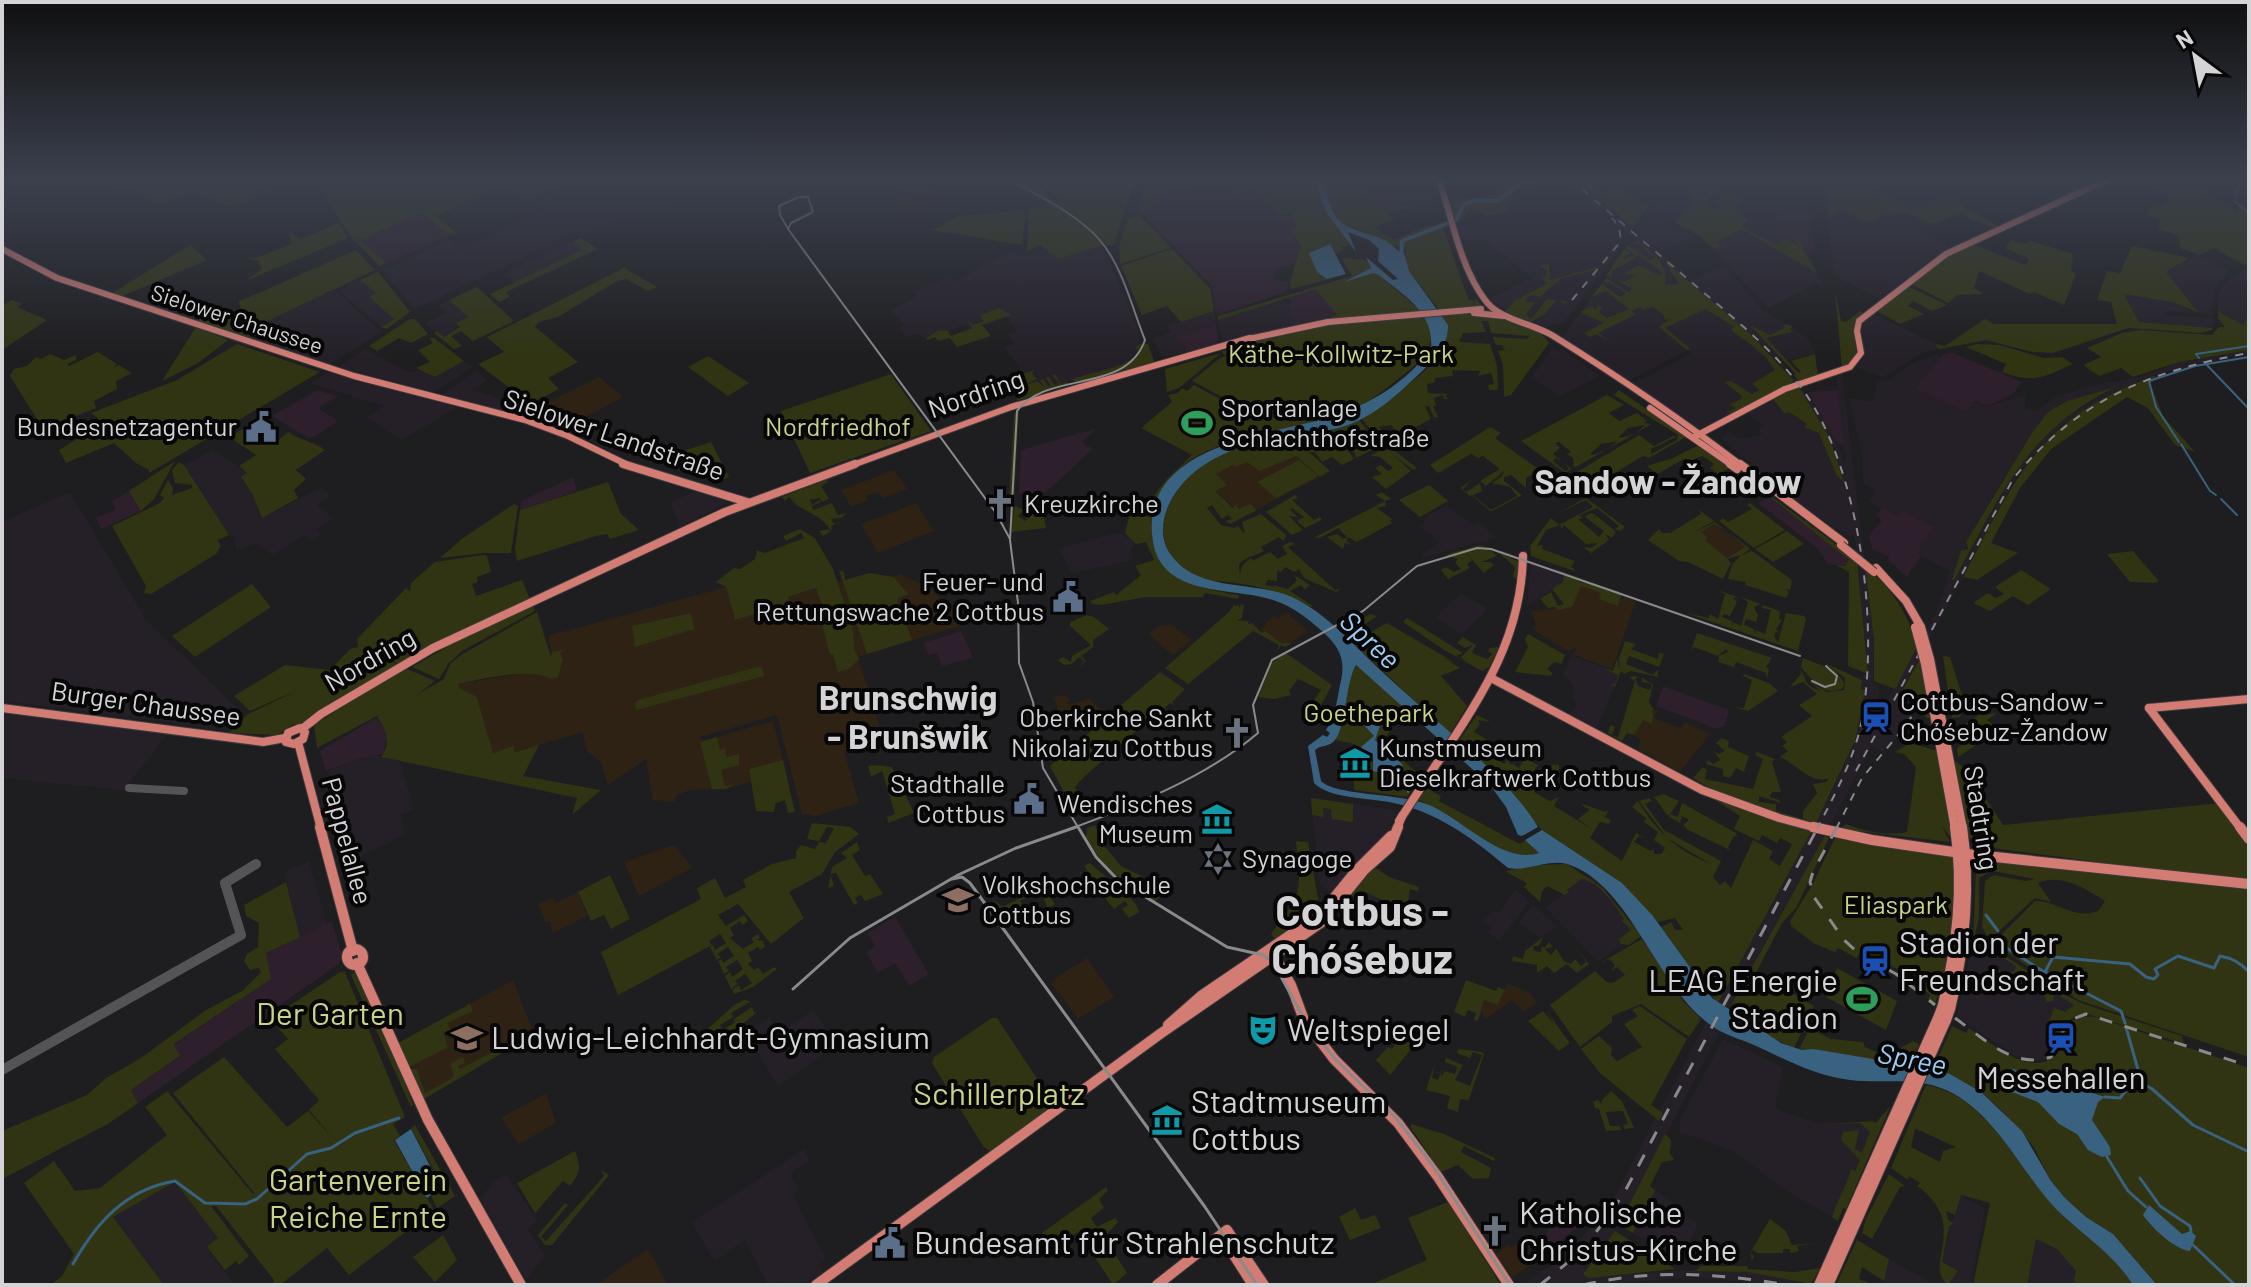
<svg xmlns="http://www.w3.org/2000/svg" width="2251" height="1287" font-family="Barlow,sans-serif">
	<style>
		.built { fill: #252028; fill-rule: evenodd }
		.industrial { fill: #2d1f2b }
		.education { fill: #2e2214 }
		.green { fill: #303412; fill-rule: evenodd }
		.water { fill: #396180 }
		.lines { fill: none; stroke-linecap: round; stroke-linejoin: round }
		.stream-far1 { stroke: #396180; stroke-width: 2 }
		.stream { stroke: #396180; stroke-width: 3 }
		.river { stroke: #396180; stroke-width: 4 }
		.taxiway-far1 { stroke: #545355; stroke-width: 8 }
		.taxiway { stroke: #545355; stroke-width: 10 }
		.major-far2-casing { stroke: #3b3a3c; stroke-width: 8 }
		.major-far1-casing { stroke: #3b3a3c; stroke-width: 10 }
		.major-casing { stroke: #3b3a3c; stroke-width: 12 }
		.major-far2 { stroke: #d27c74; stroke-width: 6 }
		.major-far1 { stroke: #d27c74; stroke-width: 8 }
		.major { stroke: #d27c74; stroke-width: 10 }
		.tram-far1 { stroke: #8a898b; stroke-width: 2 }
		.tram { stroke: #8a898b; stroke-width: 3 }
		.rail-far1 { stroke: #8a898b; stroke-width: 2; stroke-dasharray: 8 8; stroke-linecap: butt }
		.rail { stroke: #8a898b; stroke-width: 3; stroke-dasharray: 13 13; stroke-linecap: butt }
		.major-bridge-far1-casing { stroke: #3b3a3c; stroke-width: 10; stroke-linecap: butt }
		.major-bridge-casing { stroke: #3b3a3c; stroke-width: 12; stroke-linecap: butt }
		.major-bridge-far1 { stroke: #d27c74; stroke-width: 8 }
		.major-bridge { stroke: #d27c74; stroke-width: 10 }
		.labels { text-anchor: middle; stroke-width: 8; stroke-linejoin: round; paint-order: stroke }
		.far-street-label { font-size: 22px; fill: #d4d3d5; stroke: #080708 }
		.park-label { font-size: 26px; fill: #cad489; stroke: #080708 }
		.street-label { font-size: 26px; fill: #d4d3d5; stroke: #080708 }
		.poi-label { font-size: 26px; fill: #d4d3d5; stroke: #080708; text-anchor: start }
		.water-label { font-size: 28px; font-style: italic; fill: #9bcdf6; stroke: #080708 }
		.near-poi-label { font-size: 32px; fill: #d4d3d5; stroke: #080708; text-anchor: start }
		.near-park-label { font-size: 32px; fill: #cad489; stroke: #080708 }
		.district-label { font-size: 34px; font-weight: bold; fill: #d4d3d5; stroke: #080708 }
		.town-label { font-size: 42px; font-weight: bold; fill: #d4d3d5; stroke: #080708 }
	</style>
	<rect width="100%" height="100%" fill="#1e1d1f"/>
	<g class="built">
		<path d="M581,179H697L700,182L679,192L686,197L661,209L653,204L583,235L577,232L415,309L383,271L448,240L460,249L544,210L532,202Z"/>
		<path d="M1560,179H1572L1634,228L1633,230L1637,234L1648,216L1695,236L1661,251L1644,239L1693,280L1724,266L1761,308L1807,338L1816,353L1782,362L1824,417L1846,464L1836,376L1842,374L1874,639L1873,684L1879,686L1878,716L1936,614L1950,571L1916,553L1934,526L1899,516L1868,502L1876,490L1863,484L1862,454L1849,398L1873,402L1877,382L1889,380L1913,363L1934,355L1940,357L1915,389L1989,406L2025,395V408L2036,410L2057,396L2098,384L2139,377L2179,362L2249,350V354L2168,371L2109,395L2065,423L2033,455L2015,479L1900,694L1920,705L1883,754L1872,746L1830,826L1816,823L1844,767L1861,709L1863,674L1868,673L1855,537L1844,534L1799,504L1721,438L1729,432L1740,439L1762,434L1757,428L1763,426L1746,413L1772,398L1785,414L1789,412L1807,425L1826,432L1794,381L1707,427L1698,429L1633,384L1691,353L1688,350L1626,382L1562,338L1633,241H1637L1620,227L1622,246L1564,322L1546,327L1507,310L1489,299L1532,278L1484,238L1465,243L1458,227L1511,213L1506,204L1515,201L1512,193ZM2109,390L2057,424L2016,468L1955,580L1952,579L1961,552H1966V542L2010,468L2059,404Z"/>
		<path d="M1608,179H1665L1651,202Z"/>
		<path d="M1672,179H1806L1814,250L1809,252L1823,286L1816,283L1769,308L1702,238L1674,222L1650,214Z"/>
		<path d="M1821,179H1917L1998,226L1993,229L1961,214L1921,230L1951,249L1880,299L1835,276Z"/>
		<path d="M572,242L583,250L514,283L503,275Z"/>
		<path d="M1102,246L1140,333L1139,351L1122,366L1040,390L1028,398L1018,399L1019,367L1004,347L1015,343L1008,334L1016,332L1015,327L1007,317L971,329L967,324L945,332L939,330L925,338L917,334L906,337L899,328L904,325L891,311L917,296L914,291L949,278L956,281L1013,250L1020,256L1044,248L1058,259Z"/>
		<path d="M2197,256L2230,271L2214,288L2212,317L2199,313L2166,272Z"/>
		<path d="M2249,267V314L2243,325L2218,311V296L2226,281Z"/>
		<path d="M360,280L376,294L370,297L394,319L391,321L381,327L339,291Z"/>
		<path d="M334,290L382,332L328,365L250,340L252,333L270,320Z"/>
		<path d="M2124,294L2172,302L2195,313L2165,311L2167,315L2213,318V328L2139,322Z"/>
		<path d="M1281,299L1288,304L1297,325L1227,342L1222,338L1218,320Z"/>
		<path d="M449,300L468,317L444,338L424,323L447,313L439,305Z"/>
		<path d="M1214,311L1216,324L1176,337L1187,352L1162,357L1153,339L1171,332L1167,326Z"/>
		<path d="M1872,313L1935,344L1939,349L1925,352L1883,377L1857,368L1864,351L1861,324Z"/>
		<path d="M365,349L409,372L419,370L435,377L464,361L473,367L430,395L337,368Z"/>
		<path d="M1552,349L1563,350L1600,376L1560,396L1531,378Z"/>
		<path d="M476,371L488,380L473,389L509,403L500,412L440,397Z"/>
		<path d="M327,373L356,379L458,407L402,440L368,417L384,406L309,383Z"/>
		<path d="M213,450L247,473L241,478L253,495L262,518L321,488L331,496L317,505L334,518L316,529L321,534L311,540L305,535L272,555L257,543L236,551L235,537L229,535L184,465Z"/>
		<path d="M699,490L728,502L680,527L670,502Z"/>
		<path d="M70,492L146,620L238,709L232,718L209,727L2,701V522Z"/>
		<path d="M1447,505L1472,525L1478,522L1497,538L1423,557L1421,555L1440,542L1420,527L1426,523L1422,519Z"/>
		<path d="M1118,532L1131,540L1135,548L1130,550L1134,559L1072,574L1059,549Z"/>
		<path d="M1531,564L1570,578L1527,606Z"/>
		<path d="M1461,593L1488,609L1462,635L1436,618Z"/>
		<path d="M1571,655L1619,673L1598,728L1570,714L1576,705L1572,698L1575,688L1563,674Z"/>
		<path d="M2,712L45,719L168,734L123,790L2,778Z"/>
		<path d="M375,755L400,762L414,809L400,815L405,835L356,859L328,771L357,759Z"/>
		<path d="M1311,798L1398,810L1385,839L1348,873L1334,894L1320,885Z"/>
		<path d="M1811,832L1824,836L1728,1011L1718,1003Z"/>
		<path d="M309,861L327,924L300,937L284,872Z"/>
		<path d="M1586,876L1594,879L1639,933L1598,962L1546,907Z"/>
		<path d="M1516,889L1529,901L1500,941L1488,933L1492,927L1482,921L1496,910L1499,912Z"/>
		<path d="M1359,890L1411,913L1404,930L1351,907Z"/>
		<path d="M1533,904L1557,927L1541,938L1519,923Z"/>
		<path d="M1976,940L1985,942L2077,1003L2063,1025L2054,1053L2047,1059L2034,1061L2016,1056L1956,1017L1972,947Z"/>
		<path d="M814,1009L836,1045L778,1086L748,1036L769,1016L779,1033Z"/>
		<path d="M1706,1022L1720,1031L1619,1225L1606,1213Z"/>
		<path d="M1723,1039L1783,1067L1775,1109L1818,1123L1873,1121L1877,1124L1832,1217L1787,1191L1734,1151L1679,1132L1681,1117Z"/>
		<path d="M804,1149L810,1160L794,1171L792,1177L799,1190L793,1195L826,1259L819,1264L823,1272L802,1285H784L781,1281L768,1285L745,1240L714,1261L692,1223Z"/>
		<path d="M506,1174L537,1220L528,1230L545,1256L528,1278L524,1277L480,1199L492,1183Z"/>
		<path d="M175,1182L218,1238L207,1248L234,1285H164L113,1217Z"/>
		<path d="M1655,1189L1698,1224L1686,1250L1670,1239L1664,1252L1633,1233Z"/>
		<path d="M1960,1195L1985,1208L1971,1285H1958L1938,1272Z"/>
		<path d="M1598,1222L1615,1231L1583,1273L1588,1277L1704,1269L1747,1272L1814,1285H1775L1690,1277L1605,1285H1522L1547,1268Z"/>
		<path d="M2036,1238L2057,1249L2076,1271L2078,1285H2027Z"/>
		<path d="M1889,1259L1935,1285H1883Z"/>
	</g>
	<g class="industrial">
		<path d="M1251,179L1276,202L1269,205L1280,215L1290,214L1294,227L1291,230L1301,246L1300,251L1295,263L1277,269L1274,280L1290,282L1286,292L1216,315L1212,287L1140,211L1148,182L1159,179Z"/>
		<path d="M1357,179H1428L1434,202L1380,207L1358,185Z"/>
		<path d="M1773,207L1810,212L1814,250L1808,251L1802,243L1777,231L1775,227H1779L1775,221Z"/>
		<path d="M421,213L450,235L387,263L359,240Z"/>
		<path d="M1316,289L1338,315L1297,325L1288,305L1292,303L1286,297Z"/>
		<path d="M1216,324L1219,344L1187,352L1175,337Z"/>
		<path d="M1951,352L2022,382L2013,394L1988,406L1974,401L1966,411L1915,389L1942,355Z"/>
		<path d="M317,390L338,396L318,408L338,421L314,437L308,438L272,416Z"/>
		<path d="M1838,390L1844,445L1838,444L1808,392Z"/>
		<path d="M1094,429L1096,430L1082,442L1093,449L1046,492L1019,494L1021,450Z"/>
		<path d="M573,477L577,491L520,510L521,501Z"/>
		<path d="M129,491L141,511L101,529L96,518L115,510L112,501Z"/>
		<path d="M1769,497L1836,549L1851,562L1843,566L1828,564L1817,548L1758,503Z"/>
		<path d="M1882,508L1899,516L1903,511L1934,527L1917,553L1921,556L1907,577L1888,560L1889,557L1872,549L1869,535L1882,520L1876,516Z"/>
		<path d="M961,631L973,658L942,666L937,653L928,655L923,643Z"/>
		<path d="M1663,686L1729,710L1725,726L1717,729L1656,706Z"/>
		<path d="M377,717L388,735L383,754L357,759L326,771L320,752L323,749Z"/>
		<path d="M895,917L929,974L909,986L895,963L878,973L866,952L875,946L867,933Z"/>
		<path d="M332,921L342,955L339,964L138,1103L131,1090L180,1057L174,1045L271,979L266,953Z"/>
		<path d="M1561,1199L1585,1214L1586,1219L1545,1255L1540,1249Z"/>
	</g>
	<g class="education">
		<path d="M914,179L944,195L912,213L894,202L910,194L903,190L894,195L888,192Z"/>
		<path d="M599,377L624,397L566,427H561L539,407Z"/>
		<path d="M1296,456L1320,477L1244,516L1203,480L1232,464Z"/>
		<path d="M894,470L907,489L883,498L878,492L866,496L868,501L851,507L841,490Z"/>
		<path d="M916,503L934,531L878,553L861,524Z"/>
		<path d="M1715,524L1728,533L1746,547L1727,558L1697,534Z"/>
		<path d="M869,573L892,577L899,574L925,585L969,623L858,657L883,738L844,750L859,803L815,816L802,814L777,715L700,737L702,741L773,721L783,760L749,769L751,782L726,789L690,790L677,795L674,802L653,800L646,759L608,785L601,762L586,750L583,732L514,752L513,747L493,753L477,697L459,689L458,684L524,673L540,661L553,657L548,636L726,587L735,620L790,604L787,597Z"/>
		<path d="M1581,585L1622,600L1624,596L1636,601L1612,669L1574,655L1576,648L1568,651L1532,629L1536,625L1531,611L1572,607Z"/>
		<path d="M1286,612L1308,631L1285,647L1260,630L1273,616L1278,619Z"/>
		<path d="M1162,624L1166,626L1170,624L1192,640L1173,655L1148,634Z"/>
		<path d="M1066,695L1071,700L1067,702L1069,705L1089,699L1105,713L1082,733L1056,710L1058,709L1053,697Z"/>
		<path d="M1639,703L1657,711L1654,718L1681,728L1684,722L1710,734L1680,772L1638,749L1640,739L1629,732Z"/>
		<path d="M674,845L692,868L639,896L624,862Z"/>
		<path d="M578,892L587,916L553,933L549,921L545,922L538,904L553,897L556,903Z"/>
		<path d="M1087,958L1114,997L1078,1019L1052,984L1053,980Z"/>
		<path d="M513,980L534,1034L464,1072L426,1097L401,1041Z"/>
		<path d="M1507,983L1530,993L1537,1003L1524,1012L1512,1000L1486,1019L1481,1012L1484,999L1503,995Z"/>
		<path d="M546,1093L556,1123L519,1144L501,1118Z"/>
		<path d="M1518,1243L1533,1264L1512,1277L1496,1254L1509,1244L1511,1247Z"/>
		<path d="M648,1249L668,1285H596Z"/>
	</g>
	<g class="green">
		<path d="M127,179H245L262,186L255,190L258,192L274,186L235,208L190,192L161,206C148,202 143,193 130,188L121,192L111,188Z"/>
		<path d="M314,179H573L528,200L505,185L436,216L457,233L450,235L421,213L360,240L387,263L379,266L352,238Z"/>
		<path d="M1007,179C1028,185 1037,171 1050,200L1054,201L1051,203L1063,209L1054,202L1061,199L1035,179H1135L1114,245H1107L1084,222L1066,210L1104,245L1058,259L1040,245L1027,252L1029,210L1048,204Z"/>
		<path d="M1154,179H1201L1154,197L1156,205L1141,213L1139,209L1144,186Z"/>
		<path d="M1237,179H1250L1276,202L1254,179H1314L1326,212L1344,232L1350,246L1341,247L1343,250L1336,254L1330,244L1310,252L1327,279L1346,275L1291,289L1290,282L1301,246L1291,229L1296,228L1292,213L1314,206L1280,215L1251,189L1233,195L1231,193L1246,187Z"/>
		<path d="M1320,179H1357L1359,185L1380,207L1423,205L1385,214L1396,219L1374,227L1394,240L1421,228L1445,222L1443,228L1465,290L1469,300H1474L1471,309L1476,298L1481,305L1477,310L1480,311L1457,312L1469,309L1440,311L1405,266L1406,250L1340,222Z"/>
		<path d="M1528,179L1561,180L1517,189L1512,193L1516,202L1506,204L1509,211L1487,216L1470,208L1463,219L1456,223L1452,200L1491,196L1497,193L1496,184Z"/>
		<path d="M1574,179H1599L1596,188L1602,193L1619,187L1649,206L1633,227Z"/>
		<path d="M1824,179L1831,186L1851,179L1865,185L1870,183L1866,179H1896L1872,189L1911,210L1949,197L1998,226L1993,229L1961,214L1937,223L1926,222L1906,212L1890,216L1877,209L1883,214L1870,223L1849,215V211H1835L1839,215H1829Z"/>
		<path d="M2184,179L2207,192L2210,199L2232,205L2234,213L2239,214L2237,204L2249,214V263L2244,265L2214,248L2200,255L2180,248L2179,235L2159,230L2160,220L2150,217L2147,212L2155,204L2166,206L2168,193L2155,188L2157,182L2179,188Z"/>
		<path d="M1693,185L1699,186V195L1709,196L1707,190L1716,191L1714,195L1710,196L1712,198L1700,196L1711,201L1708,207L1717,210L1719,206H1735L1717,204L1721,193L1738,194L1739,206H1735L1748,221L1741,226L1776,245L1785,239L1753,222L1799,246L1792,239L1795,238L1802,243V248L1817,273L1748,233L1740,230L1716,242L1722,246L1714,249L1698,235L1677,224L1675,221L1697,197L1688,193L1694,191Z"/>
		<path d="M1026,210L1022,245L932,230L958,216Z"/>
		<path d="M1139,215L1171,248L1120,264L1119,247L1128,218Z"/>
		<path d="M338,223L348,238L245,281L262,269L258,261L246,258H256L292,244L289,234L291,233L301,239Z"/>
		<path d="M581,238L598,249L506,292L510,297L499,302L490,294L582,250L572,242Z"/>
		<path d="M2011,240L2025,244L2030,241L2073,254L2071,271L2076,274L2064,305L2034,292L2030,294L1979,271L1974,288L1984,294L1958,295L1948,303L1911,284L1948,256L1971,244L2026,265L2029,259L2005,248Z"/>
		<path d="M1634,241H1638C1652,253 1669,264 1665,285L1679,284L1665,262L1746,330L1794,381L1733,413L1727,412L1736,408L1731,405L1723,408L1741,399L1742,396L1724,382L1731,381L1752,394L1760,390L1752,384L1775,370C1763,350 1748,344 1731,330L1734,327L1706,309L1665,328L1691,349L1687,350L1659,327L1671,318L1665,320L1663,314L1652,307L1644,310L1639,307L1632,311L1635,315L1598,333L1611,342L1596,334L1590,337L1584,333L1604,323L1580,312L1591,306L1596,310L1598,305L1602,308L1599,312L1607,318L1629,309L1606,291L1591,297L1602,284L1620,297L1626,293L1609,282L1603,283L1606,278L1628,292L1632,289L1617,280L1624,282L1637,275L1623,274L1639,265L1658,275L1663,273L1637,254L1634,259L1613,270L1611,277L1606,276L1624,249L1630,253L1623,257L1626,259L1635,255L1625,248L1628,245L1649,260L1655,258Z"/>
		<path d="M190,245L207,260L120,297L111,294Z"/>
		<path d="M2132,246L2189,258L2166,272L2199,313L2172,302L2124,294L2139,322L2213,328L2212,330L2202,333L2128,328L2053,353L2032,352L1986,340L1939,349L1935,344L1945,346L1985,319L1994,324H2117L2111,302L2097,300L2107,271L2120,273Z"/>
		<path d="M1172,249L1210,288L1214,311L1181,322L1167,306L1142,315L1121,266Z"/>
		<path d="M356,250L375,270L270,320L252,333L250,340L194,321L224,307L229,312L241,307L238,302Z"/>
		<path d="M1344,258L1367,260L1371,268L1366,273L1345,280L1373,273L1379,275L1422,312L1327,319L1337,315L1316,289L1218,320V316L1352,276L1342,260Z"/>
		<path d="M1549,264L1550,280L1598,267L1594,271L1561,278L1540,297L1532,295L1527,298L1526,301L1535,303L1526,315L1531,319L1547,299L1568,302L1566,304L1556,300L1545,314L1532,321L1533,323L1504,312L1516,300L1547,284L1542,277L1546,276L1547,270L1540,266Z"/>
		<path d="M624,268L657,287L648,291L626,279L617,281L558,317L539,322L535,327L578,362L548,378L559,389L530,404L478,364L504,352L487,337Z"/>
		<path d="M378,272L410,312L387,329L381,327L394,319L369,297L376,293L360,280Z"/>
		<path d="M1907,286L1947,305L1932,311L1913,301L1908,306L1924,314L1900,324L1875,310Z"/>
		<path d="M477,287L514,321L473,341L461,331L451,336L462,346L454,349L434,333L437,331L444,337L460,327L456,323L468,317L449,300Z"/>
		<path d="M1835,291L1841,321L1846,322L1860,311L1863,312L1854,324L1858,347L1855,358L1842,369Z"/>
		<path d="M12,300L22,304L17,307L47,320L2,350V306Z"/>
		<path d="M999,308L1011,315L982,325L991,336L957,347L950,338L938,341L935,337L928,340L926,338L939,330L948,331L951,336L973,328L967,320L973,325L984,321L980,315Z"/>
		<path d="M2218,311L2243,325L2249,314V350L2179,362L2133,377L2121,368L2099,376L2083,365L2101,357L2087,348L2122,333L2140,330L2212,335L2219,327H2225L2218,318Z"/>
		<path d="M1479,313C1503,316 1537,324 1549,343L1511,395L1504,397L1503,365L1498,351L1505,350L1502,345H1496L1493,337L1527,339L1530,336L1491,333L1488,321H1481L1486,332L1463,333L1459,342L1490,344L1497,366L1498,390H1489L1488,385L1494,384L1491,373L1478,376L1480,371L1452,370L1453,376L1435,378L1434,383L1427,384L1428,393L1449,394L1445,396L1449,399H1444L1443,395L1434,398L1436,406H1433L1438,417L1434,418L1429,406H1425L1431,419L1401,435L1391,425L1379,427L1385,434L1393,431L1399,436L1382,445L1362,419C1380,405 1437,368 1444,346C1446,337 1443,324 1442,314Z"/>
		<path d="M1426,316C1439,341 1426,356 1407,372C1382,392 1371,402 1341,414C1289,435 1225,431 1180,468C1168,478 1165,491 1161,505C1158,514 1152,525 1152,534C1153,579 1205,590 1239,595L1238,599L1205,593L1203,597H1146L1101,605L1092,604L1090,601L1114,592L1116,595L1141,575L1135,566L1154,560L1146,542L1136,544L1125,533L1129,517L1146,510L1145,507L1166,480L1192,455L1141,428L1172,402L1168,395L1178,393L1182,388L1187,391L1194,385L1255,418L1258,416L1192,381L1220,358L1252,347L1224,355L1222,351L1239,349L1236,347C1296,323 1362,321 1426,316Z"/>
		<path d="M410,319H415L428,334L411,343L399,338L377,351L369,346Z"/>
		<path d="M1787,324L1793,327L1790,328L1792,332L1766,338L1799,373L1801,372L1791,361L1815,354L1818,376L1798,381L1794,375L1796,374L1750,325L1770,335L1785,328L1783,326Z"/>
		<path d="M196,327L228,340L198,363L162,381Z"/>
		<path d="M429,338H434L464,361L435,377L416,368L430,362L418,350L433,343Z"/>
		<path d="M237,344L320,372L149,473V470L136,463L114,443L66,463L59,450L94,429L90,424L99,419L91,413L177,380Z"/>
		<path d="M1141,344H1148L1154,361L1152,364L1079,383L1071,380C1098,369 1125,370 1139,351L1135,347Z"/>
		<path d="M1977,344L1999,345L2044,358L2062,357L2073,364C2044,377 2034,384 2002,372L2006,364L1966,347Z"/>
		<path d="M98,352L117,364L114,367L119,365L132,373L116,381L117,389L94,401L96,408L43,429L10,376L14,369L27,366L36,357L41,359L50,354L64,360L76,355V360L67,364L69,366Z"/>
		<path d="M1221,353L1179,388L1167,392L1165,369Z"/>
		<path d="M708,356L749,383L728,396L688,367Z"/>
		<path d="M1034,370L1032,374L1037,379L1020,387L1037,381L1045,388L1040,380L1043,379L1048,387L1051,386L1046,378L1049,377L1054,385H1058L1059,382L1052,376L1055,374L1061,384L1066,382L1059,374L1069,384L1017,401V376Z"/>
		<path d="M891,374L931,431L810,473L781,411Z"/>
		<path d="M2154,376L2159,378L2150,383L2163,416L2195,452L2175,445L2148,408L2127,397L2051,449L2020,488L1991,543L2018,553L1977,580L1963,577C2017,476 2038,418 2154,376Z"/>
		<path d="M1799,387L1829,437L1844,482L1837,476L1819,433L1804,427L1807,424L1789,412L1785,414L1772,398Z"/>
		<path d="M2116,387C2026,430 1999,498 1954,581L1952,579L1961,551L1968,549L1966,542L2032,433L2048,412L2067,401Z"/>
		<path d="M1619,390L1686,437L1649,458L1643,456L1608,477L1602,472L1588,481L1577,472L1639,435L1654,446L1673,436L1676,437L1651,449V454L1677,440L1678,435L1614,395Z"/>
		<path d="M1607,395L1624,405L1609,413L1619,421L1637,413L1647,421L1644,423L1651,424L1636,433L1645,425L1628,428L1618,438L1633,435L1608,449L1618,441L1601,444L1590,454L1593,455L1606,450L1574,468L1573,458L1567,454L1571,452L1559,442L1555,443L1560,448L1553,454L1562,461L1556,458L1553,461L1565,471L1569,469L1565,464L1572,469L1565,473L1521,441Z"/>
		<path d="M1019,408L1013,519L1015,506L1024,510L1018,516L1025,521L1042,507L1046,528L1012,532V503H1009L1014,414Z"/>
		<path d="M1359,420L1380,446L1356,458L1355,453L1346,448L1354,459L1342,465L1332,457L1322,462L1315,452H1309L1330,471L1320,477L1296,456L1260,471L1247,462L1236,467L1233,465L1216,474L1227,485L1215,491L1233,508L1234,506L1241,502L1236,506L1239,509L1250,504L1257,510L1230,524L1225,521L1232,519L1228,515L1222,519L1212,505L1207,508L1221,525L1234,528L1238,526L1245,534L1242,522L1261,514L1287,536L1283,541L1279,537L1261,547L1264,551C1254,556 1248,556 1239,564L1240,578C1240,568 1243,561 1253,558L1252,561L1270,552L1278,559L1287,554L1282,546L1290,542L1295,544L1288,547L1335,590L1341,589L1336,592L1304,578L1299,569L1294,572L1285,567L1281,572L1277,570V581L1268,580L1272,573L1265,585L1275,587L1273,585L1288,589L1297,580L1294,575L1310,585L1301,593L1305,590L1301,585L1290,591L1313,606L1310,607C1286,592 1258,586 1229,582C1217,581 1204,582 1193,576C1175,565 1162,547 1163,526C1164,515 1167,508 1173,498C1210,431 1299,445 1359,420Z"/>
		<path d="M251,424L258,428L245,436L260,429L264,432L254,438L266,442L263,445L272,437L276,442L288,432C301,441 313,441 325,450L296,470L306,479L294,490L298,498L262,518L253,495L241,477L247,473L239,466L256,455L229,437Z"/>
		<path d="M1490,427L1501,433L1496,437V439L1540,470L1526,478V488L1511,475L1504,477V481L1522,495L1492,511H1490L1472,495L1470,496L1460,488L1472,480L1463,489L1466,492L1480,483L1482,491L1473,495L1491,510L1517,496L1510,487L1492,483L1502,476L1504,471L1486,486L1480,481L1500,469L1483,456L1478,458L1471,454L1438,473L1430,465Z"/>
		<path d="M711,442L729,477L722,480L664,462V457Z"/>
		<path d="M1395,444L1401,449L1394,450L1417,468L1413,470L1392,454L1411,471L1386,489L1372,477L1382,474L1375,468L1381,465L1388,471L1393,468L1380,457L1371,456L1383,448L1388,451L1387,446Z"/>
		<path d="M1699,445L1703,446L1840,547L1857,561L1868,674L1848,666L1849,572L1836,565L1845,566L1849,560L1732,467L1718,474L1710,468L1714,464L1703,456L1694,459L1703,466L1687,471L1683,468L1690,464L1686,458L1657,474L1647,466L1673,458Z"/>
		<path d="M1299,460L1318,476L1276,498L1257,482Z"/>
		<path d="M175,461L154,499L141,511L129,491Z"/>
		<path d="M179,462L184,465L229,535L218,540L221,546L216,554L151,594L144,593L146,586L112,526L160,503L164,498L160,495L168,480L173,488L172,495L192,488V485L175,483L172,470Z"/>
		<path d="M826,480L828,482L821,486L829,499L822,502L818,496L819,498L810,500L812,505L819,500L821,502L812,506L813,510L832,503L838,515L847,513L841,518L831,519L834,524L844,521L831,526L832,529L827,532L834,530L823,536L819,531L830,529C820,513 800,512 789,497L785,501L782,497Z"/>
		<path d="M608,482L621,514L639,530L610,539L607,534L596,536L517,561L515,549L520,510Z"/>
		<path d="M1429,485L1448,501L1420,517L1399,500Z"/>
		<path d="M1382,492L1391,499L1385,501L1386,506L1377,508L1392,519L1390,522H1394L1357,542L1348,537L1346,540L1351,545L1345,543L1343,549L1327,537L1337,534L1344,539L1347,537L1338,528L1320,538L1315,537L1385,501L1376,495Z"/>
		<path d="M1295,495L1298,498L1292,500L1314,520L1320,517L1322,520L1305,528L1297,521L1304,517L1292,508L1290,510L1298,517L1289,516L1303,530L1292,535L1266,512Z"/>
		<path d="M1586,498L1625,527L1620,531L1615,529L1619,526L1597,508L1579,515L1583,518L1578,519L1599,537L1604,531L1585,517L1591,513L1596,515L1591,519L1597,516L1616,532L1612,538L1605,534L1609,540L1591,553L1583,547L1591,548L1598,543L1586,544L1564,525L1562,529L1560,525L1546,530L1537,546L1543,545L1542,549L1575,561L1571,567L1575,569L1574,571L1531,556L1530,546L1551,518L1559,525L1593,507L1586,500L1554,515Z"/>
		<path d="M1750,503L1785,530L1754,548L1719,521L1723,518L1728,522L1752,509L1747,505Z"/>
		<path d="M514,504L518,506L511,553H484L440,558L463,538Z"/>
		<path d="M1699,510L1714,521L1693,533L1715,522L1725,530L1714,524L1701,532L1708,538L1705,540L1727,558L1745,547L1729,532L1750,549L1742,555L1752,551L1792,580L1790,590L1785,589L1789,592L1786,598L1745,585L1746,582L1728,579L1732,564L1741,555L1727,559L1731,563L1723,579L1688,562L1679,561L1648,540L1659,529L1662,533H1670L1701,514Z"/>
		<path d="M800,529L815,538L833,569L853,630L854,648L859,659L849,669L838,672L833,654L830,655L821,621L826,614L816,588L788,597L790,604L735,620L726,587L716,582L734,568L740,569L755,559L757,550L765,553L804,538L801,533L786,541L783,536Z"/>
		<path d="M1787,531L1804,544L1773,562L1755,549Z"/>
		<path d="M1479,545L1512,554H1503L1519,562L1517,579L1513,577L1515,567L1497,551L1490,549L1497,556L1481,562H1490L1494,565L1484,573L1465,552L1473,560L1467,564L1470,568L1448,579L1441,570L1446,567L1454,572L1461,569L1455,563L1458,559L1445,555Z"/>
		<path d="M2133,551L2158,580L2157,583L2130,582L2107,554Z"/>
		<path d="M483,555L487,556L491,572L477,577L478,582L472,584L476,596L522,580L529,597L527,601L399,664L380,656L397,664L308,722L292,725L277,735L229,733L248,714L296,691L250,711L234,696L285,665L330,670L350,649L358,647L357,639L406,588L410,592L411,583L435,562Z"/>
		<path d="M1865,567C1892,588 1909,614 1917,647L1895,689L1874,681V639Z"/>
		<path d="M1553,568L1582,579H1576L1582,583L1585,580L1622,593L1618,606L1599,599L1601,593L1581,586L1572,607L1558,610L1555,607L1548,608L1540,599L1551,592L1558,606L1564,604L1552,589L1563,582L1564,574Z"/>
		<path d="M839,570L844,572L845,580L869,573L894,577L908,594L897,599L912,640L867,654Z"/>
		<path d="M2021,570L2051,589L2028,605L2013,596L1990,611L1973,603L1988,593L1996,598L2004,594L1995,587Z"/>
		<path d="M252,584L271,607L195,657L172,636Z"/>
		<path d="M1717,590L1738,597L1733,598L1737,602L1730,616L1724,614L1722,617L1732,621V626L1733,622L1741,626L1748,602L1741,597L1761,604L1754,607L1758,615L1756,622L1746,619L1744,625L1754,629L1755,634L1756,630L1765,634L1771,610L1762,608L1763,605L1780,611L1779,619L1782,620L1776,629L1779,633L1776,632L1774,636L1778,642L1786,613L1804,616L1806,619L1798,651L1683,612L1708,618L1710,614L1718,619L1725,594Z"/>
		<path d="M1241,604L1244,605L1242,618L1237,620L1249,621L1248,624L1252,623L1262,633L1265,631L1281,643H1292L1285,647L1281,645L1277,651L1279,645L1253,631L1188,684L1165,668L1229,612L1234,605L1239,606V609Z"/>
		<path d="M533,605L535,611L462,651L448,664L439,679L412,667L461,639Z"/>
		<path d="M537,612L551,657L552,652L564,650L560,653L563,659L558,677L550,679C534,667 479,679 458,684L459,688L477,697L493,753L513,746L515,752L539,745L523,776L601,790L572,815L577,798L381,757C392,741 386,731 377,716L317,748L314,725L405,668L435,681L418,694L444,679L450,664L461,655Z"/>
		<path d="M691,613L694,629L635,647L632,626Z"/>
		<path d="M1370,614L1377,616L1352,633L1358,639L1387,623L1459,665L1445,658L1460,668L1441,676L1467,706L1450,734L1338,629L1345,626L1350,630V626Z"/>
		<path d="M1087,615L1094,617L1109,629L1093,640V647L1081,656L1086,661L1077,668L1084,661L1079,657L1072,664L1064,665L1058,660L1063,657L1071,662L1072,656L1091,645L1070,626V622Z"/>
		<path d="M1407,618L1463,653L1456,656L1465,661L1461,657L1473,645L1465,648L1457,643L1463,637L1476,645L1472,653L1487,659L1493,654L1488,651L1490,648L1499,647L1489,667L1482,671L1444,650L1403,622Z"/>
		<path d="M1697,633L1772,658L1766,667L1769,669L1767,679L1766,673L1736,662L1734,667L1718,662L1719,656L1728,652L1726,649L1718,656L1694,647L1691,650Z"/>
		<path d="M1528,634L1565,655L1560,669L1562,664L1554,662L1547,669L1553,673L1551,676L1515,672L1528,647L1525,639Z"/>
		<path d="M1625,641L1636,644L1631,649L1658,659L1659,653L1664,654L1659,667L1629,656L1626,664L1653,675L1658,670V677L1631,671L1624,674L1621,671L1615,687L1610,685L1615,684L1618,675L1603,668L1613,671L1617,659L1620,670L1619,658Z"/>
		<path d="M1286,653L1332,685L1320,707L1312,703L1321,690L1298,679L1289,691L1291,695L1275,699L1258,697L1272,663Z"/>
		<path d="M1943,656L1950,657L1965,705L1960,717L1952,718Z"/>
		<path d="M1921,657L1931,718H1926L1922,704L1901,693Z"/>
		<path d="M1803,658L1836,671L1844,683L1843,688C1823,698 1812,679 1801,667Z"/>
		<path d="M1825,663L1862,680L1861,689L1865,690L1855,741L1816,823C1774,813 1729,801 1693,778L1703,767L1707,770L1705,779L1753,789L1763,759L1755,755L1757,752L1775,759L1772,762L1781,792H1772L1770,797L1779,800L1781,803L1759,796V802L1776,804V811L1803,819V811L1817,793L1813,784L1826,782L1829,778C1811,785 1799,766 1780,757L1788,751L1782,746L1787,742L1781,737L1812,716L1799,705L1817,694L1803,682L1790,687L1801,674L1800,670C1808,679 1802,685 1821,691L1807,680L1827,692L1844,690L1845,678Z"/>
		<path d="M1356,665L1412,713L1398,720L1383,741L1422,778L1407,797L1354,790V781L1368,768L1369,761L1354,744L1335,740C1346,716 1342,686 1356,665Z"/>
		<path d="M757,667L762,668L764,676L636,710L635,704L638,700Z"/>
		<path d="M1160,672L1185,689L1172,702L1175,706L1170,703L1147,725L1144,723C1132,737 1078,779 1075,788L1081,801L1071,805L1050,766Z"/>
		<path d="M1744,674L1769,683L1778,691L1748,711L1734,707L1744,708L1752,680L1743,676Z"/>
		<path d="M1633,676L1639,677L1635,679L1638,686L1650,690L1652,684L1642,682V678L1653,684L1649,702L1654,710L1651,711L1653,713L1652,724L1643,720L1634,735L1627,733L1622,741L1608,733L1610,725L1615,727L1612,735L1618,737L1635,681L1629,677Z"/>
		<path d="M1997,713L1987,720L1999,730L1958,757L1957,748L1965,742L1959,736L1968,729L1964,725L1979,715Z"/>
		<path d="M1477,715L1491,722L1478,720L1480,724L1474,732L1505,750L1507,748L1510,749L1506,753L1498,749L1496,752L1503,756L1500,761L1504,764L1507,760L1512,765L1514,762V765L1519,768L1525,758L1538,765L1530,777L1536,780L1543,778L1553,764L1559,766L1552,762L1559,765V769L1547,784L1549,786L1541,782L1534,792L1550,801L1559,797L1554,806L1592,829L1578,819L1590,810L1582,805L1583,804L1605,812L1609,810L1605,817L1611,820L1609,824L1600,822L1590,838L1622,861L1636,833L1647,839L1639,836L1634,842L1651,851L1654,849V854H1661L1665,848L1654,840L1658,832L1643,821L1647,819L1632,807L1638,801C1656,831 1676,850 1709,863L1667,838L1639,801L1649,798L1652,801L1645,804L1664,830L1721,861L1713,877L1720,885L1725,881L1731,888L1753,840L1773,851L1769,859L1780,866L1792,844L1780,838L1777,843L1762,835L1759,841L1734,829L1740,816L1712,798L1811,832L1718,1003L1694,976L1661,927L1671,922L1675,930H1683L1675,918L1658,922L1622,883L1542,830L1504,786L1458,742Z"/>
		<path d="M717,737L720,750L725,748L726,752L721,754L726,753L727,757L739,754V765L721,770L725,786L734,784L726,789H712L700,742Z"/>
		<path d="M1722,738L1729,741L1728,747L1749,756L1744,771L1746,773L1736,768L1730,778L1723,776V769L1706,764L1708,760L1713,764L1720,760L1713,750L1718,754L1725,751L1716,743Z"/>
		<path d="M1910,743L1938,751L1953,841L1942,826L1950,842L1840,829L1846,824C1865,832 1890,836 1907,832L1916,767L1904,754L1895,752Z"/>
		<path d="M1953,759L1969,772L2003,825L2220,803L2249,842V882L1977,846L1968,836Z"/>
		<path d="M783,760L795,812L788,813L785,800L776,803L774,812L756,811L749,769Z"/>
		<path d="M874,765L892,767L914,813L888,823L887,817L895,814L882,771L871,777L868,766Z"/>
		<path d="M1431,783L1435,785L1432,791L1441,796L1439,801L1514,841L1520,844L1525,840L1539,853C1503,867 1452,815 1418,800Z"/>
		<path d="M1663,794L1679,801L1670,814L1678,817L1682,803L1736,833L1737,837L1734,836L1728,847L1730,850L1688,830L1683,825L1689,820L1682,816L1680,823L1669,817L1670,815H1667L1654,797Z"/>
		<path d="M1311,798L1353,804V822L1332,819L1331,809L1323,808L1324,817L1312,815Z"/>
		<path d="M812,823L850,827L859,834L835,852L822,874L789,892L804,918L771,944L738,904L718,915L726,926L744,915L748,921L742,925L740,921L730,928L734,935L730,938L743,949L754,942L751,938L758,934L760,938L757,940L763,941L765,947L760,950L758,947L748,953L752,961L748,964L754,970L758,967L763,974L774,967L777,969L753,987L734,994L732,990L739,985L741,990L752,983L745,974L735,981L738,984L731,989L725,976L730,972L732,977L743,969L737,960L726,967L729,971L724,974L718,961L722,959L723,963L734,956L728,947L717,954L721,957L717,960L710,947L713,945L715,950L726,943L720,934L709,941L712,945L618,995L601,952L701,899L697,888L715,878L725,898L746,887L743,880L772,864L796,858V851L801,845L815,849L819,842L826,843L834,828L827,827L819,841L807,839Z"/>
		<path d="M1095,825L1101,839L1099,840L1121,866L1170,890L1154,902C1124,884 1103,868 1086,837L1087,828Z"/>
		<path d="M1825,835L1829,838L1796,908L1782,923L1746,992L1752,995L1762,975L1814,1006L1794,1048L1762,1033L1728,1011Z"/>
		<path d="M1836,836L1953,857C1956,907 1951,956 1935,1004L1925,996L1929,998L1930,995L1893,969L1900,973L1899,970L1861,950L1857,958L1838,948L1835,952L1815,944L1791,926L1790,921L1811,887Z"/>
		<path d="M1296,841L1308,842L1319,904L1311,913L1275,939L1271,934C1303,891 1301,895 1296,841Z"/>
		<path d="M857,842L860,850L852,855L865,876L870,874L883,894L865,901L861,895L855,898L858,903L854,905L836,873L830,874L834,885L828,889L832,867L847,858L841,853Z"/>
		<path d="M1979,855L2249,888V1057L2078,1000L1993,943L2035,901C2056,900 2078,922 2099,910L2105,901C2085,889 2062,873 2038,883L2051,902L2035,898L1989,940L1982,927L1985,881L1994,875L2026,881L2035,879L1992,871L1979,878V918L1973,942C1975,926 1974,863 1979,855Z"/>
		<path d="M1090,863C1105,878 1136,896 1139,912L1129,918L1122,909L1128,905L1125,901L1114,909L1091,881L1080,887L1077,884L1085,879L1078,870L1087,877L1090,874L1084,866Z"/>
		<path d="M1567,864L1603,888L1641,936L1629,945L1621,944L1619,939L1631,930L1622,921L1624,919C1613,903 1602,884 1582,879L1567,890L1569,892L1565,895L1547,886L1542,891L1540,902L1524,887L1527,884C1522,879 1514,877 1506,871L1535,865Z"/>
		<path d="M1375,867L1389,877L1419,887L1418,891L1410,889L1408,903L1414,904L1418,894L1411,913L1360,890L1352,906L1354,909L1346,904L1359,883Z"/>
		<path d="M610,875L630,919L611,929L604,915L591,921L578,892Z"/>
		<path d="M1061,876L1064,880L1046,891L1055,904L1041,912L1047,906L1040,890L1020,901L1031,918L1011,928L994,900L1003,907Z"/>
		<path d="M286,882L300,937L266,953L271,979L174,1044L180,1056L131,1090L138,1103L108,1124L2,1179V1131L87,1095L106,1078L141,1058L206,1010L242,991L261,972L259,968L250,970L244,961L247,954L258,947L259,923L246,916L244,905Z"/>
		<path d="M1543,937L1539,946H1533L1534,951L1541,952L1542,946L1544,948L1549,942L1553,947L1545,949L1551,955L1556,949L1564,961L1571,964L1575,959L1581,966L1586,962L1573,944L1589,964L1577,973L1567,964L1554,973L1547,966L1537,973V965L1512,961L1513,956L1523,959L1525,951Z"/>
		<path d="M1642,939L1684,1002L1701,1019L1689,1037L1641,1004L1612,1016V1022L1580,1047L1550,1005L1595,971L1607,982L1613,983L1625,975L1617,967L1611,972L1615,965L1609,959L1600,963Z"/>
		<path d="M1981,940L2055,989L2053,1001L2047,1002C2038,976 2017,980 1997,977L1995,970L2014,972L2016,966L1980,943Z"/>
		<path d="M1837,968L1897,1001L1886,1030L1826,997Z"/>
		<path d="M356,970L402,1073L413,1105L411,1107L351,975Z"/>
		<path d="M340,972H345L405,1117L393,1124L400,1136L394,1140L434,1210L349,1275L327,1248L280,1285H273L274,1280L216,1206H211L249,1256L239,1265L236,1261L225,1270L207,1247L218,1238L175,1182L113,1217L164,1285H51L62,1276L74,1254L24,1183L54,1161L75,1191L100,1188L167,1135L145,1107L167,1091L253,1194H255L173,1093L224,1057L287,1127L308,1111L334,1139L309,1110L319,1100L275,1049L288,1039L270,1019Z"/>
		<path d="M1466,980L1496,991L1498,987L1505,990L1497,1005L1484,1000L1478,1021L1474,1020L1476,1013L1468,1010L1465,1017L1454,1012Z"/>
		<path d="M2061,993L2084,1004L2182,1036L2184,1044L2084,1013L2067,1021L2059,1037L2047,1028L2054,1008L2065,1012L2074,1005L2060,996Z"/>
		<path d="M744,1000L750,1001L754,1012H757L728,1036L711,1055L706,1046L724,1034L723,1030L735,1022L734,1019L752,1007L750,1002L731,1013L733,1017L720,1025L722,1029L703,1041L700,1036L733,1006Z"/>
		<path d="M470,1004L473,1011L447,1023L452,1033H444L442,1030L448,1047L409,1067L398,1043Z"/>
		<path d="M1640,1006L1687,1039L1651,1105L1663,1113L1659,1121L1601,1074L1581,1049L1599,1036L1612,1048L1611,1055L1617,1061L1642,1047L1624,1024L1638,1016L1632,1010Z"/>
		<path d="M1546,1010L1570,1043L1559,1051L1528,1021L1543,1011L1554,1024Z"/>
		<path d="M2079,1016L2096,1017L2249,1068V1285H2157L2113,1234L2086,1217L2065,1198L2051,1181L2033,1146L2001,1110L1981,1092L1950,1074L1933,1069L1952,1026L1966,1033L1969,1028C1992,1043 2030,1079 2056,1055L2068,1024Z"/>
		<path d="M1816,1017L1813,1030L1831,1039L1863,1042L1865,1047L1881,1054L1894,1048L1897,1050L1913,1041L1919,1044L1910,1064L1799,1049Z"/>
		<path d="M992,1018H997L1055,1106L991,1152L983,1146L932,1063L934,1057Z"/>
		<path d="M1393,1032L1407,1036L1416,1043L1390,1075L1376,1060L1388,1047L1392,1049L1399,1038Z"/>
		<path d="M508,1044L509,1049L424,1099L410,1069H417L425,1093L451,1079L454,1075L450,1064L463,1057L465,1063L458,1066L460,1069Z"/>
		<path d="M1458,1049L1482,1052L1484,1054L1469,1100L1460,1099L1458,1112L1447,1108L1450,1096L1426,1090L1435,1063L1432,1078L1438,1080L1442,1069L1441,1077L1445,1071L1455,1074L1457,1067L1445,1062L1446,1054V1058L1463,1065L1455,1080L1470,1086L1482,1055L1473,1052L1470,1058L1457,1053Z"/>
		<path d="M1926,1085C1990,1096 2016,1170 2059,1211C2085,1236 2114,1254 2133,1285H2077L2074,1281L2076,1271L2057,1249L2036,1239L2027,1285H1973L1990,1203L1961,1195L1955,1215L1946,1211L1948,1220L1953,1223L1949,1227L1942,1262L1958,1271L1948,1285C1922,1266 1971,1224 1917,1186L1920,1183L1909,1176L1908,1180L1891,1168ZM1915,1129H1916L1956,1147L1943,1151L1940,1162L1911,1147Z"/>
		<path d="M1611,1091L1622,1101L1634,1128L1624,1129L1623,1125L1628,1124L1623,1111L1606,1112L1610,1126H1620L1621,1130L1606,1131L1599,1109L1595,1108L1593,1102L1598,1100L1602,1104V1100Z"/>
		<path d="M1891,1105L1846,1209L1843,1208L1838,1221L1832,1217C1837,1200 1847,1187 1851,1169L1855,1171L1860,1160L1841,1140L1843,1132L1859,1130L1855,1149L1862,1153L1870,1132L1860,1123L1831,1124L1872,1121L1876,1123Z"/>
		<path d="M1411,1124L1444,1134L1495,1158L1494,1161L1464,1146L1461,1152L1491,1168L1489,1178L1473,1179L1458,1165L1441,1172L1411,1128Z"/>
		<path d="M415,1125L455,1196L437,1208L431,1195L442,1186L411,1128Z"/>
		<path d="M1665,1134L1671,1140L1670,1153L1674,1160L1662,1162L1650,1186L1655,1190L1633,1233L1619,1225Z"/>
		<path d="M575,1151C581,1168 581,1172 570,1186L563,1181L535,1213L517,1183Z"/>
		<path d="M601,1170L609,1175L552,1245H545L538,1235L565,1203L568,1205L541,1237L546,1241L604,1176Z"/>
		<path d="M1889,1174L1905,1186L1900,1187L1872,1239L1862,1233L1866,1219Z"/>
		<path d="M1106,1187L1108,1190L1099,1199L1104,1208L1091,1218L1097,1227L1115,1218L1118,1222L1104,1237L1127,1273L1113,1285L1078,1232L1065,1241L1059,1237L1049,1245L1042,1233Z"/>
		<path d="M1448,1202L1500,1284L1370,1285L1427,1260L1408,1218Z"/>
		<path d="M1355,1208L1361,1220L1375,1215L1381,1228L1350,1240L1339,1217Z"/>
		<path d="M1770,1219L1786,1231L1792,1245L1815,1243L1797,1246L1799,1251L1791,1253L1790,1249H1783V1253H1757L1753,1250L1750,1253L1754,1256L1752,1261L1750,1253Z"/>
		<path d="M1615,1231L1667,1264L1675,1269L1589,1278L1583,1274Z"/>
		<path d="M443,1235L457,1260L435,1282L413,1257Z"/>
		<path d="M1857,1240L1889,1259L1884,1281L1862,1267L1859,1279L1874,1285H1836Z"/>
		<path d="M1701,1266H1747L1748,1269L1795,1272L1820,1268L1811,1284L1747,1272L1695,1271Z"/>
	</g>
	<g class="water">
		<path d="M1314,179H1320C1328,192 1329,208 1338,219C1348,231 1371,233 1384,240C1393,244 1397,252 1404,253L1409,271L1448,325C1448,348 1434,360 1418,375C1397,395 1373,417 1345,426C1330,431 1313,432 1297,434C1259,440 1214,451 1187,479C1168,498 1153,530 1171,555C1200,595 1257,578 1298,600C1332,618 1359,651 1389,678C1432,718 1509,778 1538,827L1522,836L1518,835L1506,807L1490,785L1356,665C1345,682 1346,734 1332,743C1326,747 1321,745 1315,750L1321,781C1335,796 1402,793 1429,805C1463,819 1502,865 1539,853L1525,840L1542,830L1622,883L1653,916L1712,998L1781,1043L1802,1050L1813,1049L1933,1069L1950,1074L1981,1092L2022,1131L2051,1181L2065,1198L2086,1217L2113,1234L2157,1285H2133C2113,1253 2082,1235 2056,1209C2020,1171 1995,1112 1946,1090C1914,1076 1882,1084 1850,1080C1815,1076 1785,1059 1754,1045C1743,1040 1731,1037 1720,1031C1658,997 1633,884 1567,864C1548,859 1526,872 1508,868C1476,841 1443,816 1402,805C1377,797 1332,801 1314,783L1308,746L1323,735L1327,737L1330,733L1326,730C1335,716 1337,701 1340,685C1346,660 1341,649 1323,632C1307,618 1294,607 1273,600C1231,586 1156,599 1152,534C1145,439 1279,436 1339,414C1374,402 1410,379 1431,348C1434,311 1404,296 1379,275L1373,273L1344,282L1371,268L1366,257L1393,280L1398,279L1378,261L1379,249L1369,240L1348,232L1356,252L1326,212Z"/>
		<path d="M1330,244L1346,274L1327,279L1317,272L1309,253Z"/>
		<path d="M1378,709L1391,716L1380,726L1375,740L1402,764L1404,772L1397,777L1373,771V761L1361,747L1374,736L1364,725L1365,719Z"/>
		<path d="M2014,1069L2038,1084L2077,1088L2105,1097L2098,1102L2092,1120L2110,1147L2111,1155L2102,1157L2088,1150L2077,1134L2059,1124L2038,1102L2009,1091L2000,1073Z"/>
		<path d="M411,1129L441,1187L427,1198L395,1140Z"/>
		<path d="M2149,1205L2182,1234L2191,1231L2196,1236L2190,1251C2174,1249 2153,1229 2143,1215Z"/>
	</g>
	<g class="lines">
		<g class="stream-far1">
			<path d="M2233,179L2240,184L2235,197"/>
			<path d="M2235,201L2249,213"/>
			<path d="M2199,358L2196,354L2249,346"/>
			<path d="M2204,362L2249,409"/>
			<path d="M2179,442L2156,407L2149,381L2195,366L2249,357"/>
			<path d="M2181,444L2210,491L2216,495"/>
			<path d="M2221,499L2237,515"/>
			<path d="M1348,714L1360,716"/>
			<path d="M1402,775L1408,792"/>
		</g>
		<g class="stream">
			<path d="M1986,915L1998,931"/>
			<path d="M2000,937L2005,947L2044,972"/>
			<path d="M2125,1023L2121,1011L2045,972L2053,957L2130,964L2146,977L2154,979L2158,975L2155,969L2178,956L2214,968L2220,956C2232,958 2241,963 2249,972"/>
			<path d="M2142,1084L2151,1088L2193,1125L2249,1152"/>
			<path d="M2105,1097L2120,1098L2128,1088L2142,1084L2126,1027"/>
			<path d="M2107,1157L2128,1191L2146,1207"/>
			<path d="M2140,1178L2160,1206L2190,1226L2191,1231"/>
			<path d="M2193,1245L2235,1285"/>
			<path d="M73,1264C96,1223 126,1189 175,1181L205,1203L245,1204L257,1199L307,1154L331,1148L355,1133L399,1118"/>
		</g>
		<path class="river" d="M1401,258L1402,241L1456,220L1464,204L1477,200L1497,201L1520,184L1549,179"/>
		<path class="taxiway-far1" d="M129,788L184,791"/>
		<path class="taxiway" d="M2,1070L241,935L225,883L256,864"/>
		<defs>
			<g id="major-far2">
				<path d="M1439,179C1452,218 1460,267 1485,300C1500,321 1534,323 1555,337C1619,377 1682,420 1742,466"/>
				<path d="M2,249L57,278L354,376L525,420L568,436L630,466"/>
				<path d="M1474,313L1504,316"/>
				<path d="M1244,340L1328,322L1481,309"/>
				<path d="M1650,408L1733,466"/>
				<path d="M1694,437L1785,389L1850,367L1861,353L1857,331L1859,321L1946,254L2109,179"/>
				<path d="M850,466L1011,407L1250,338"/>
			</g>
			<g id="major-far1">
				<path d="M623,464L747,502"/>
				<path d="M1730,464L1737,469"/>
				<path d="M1740,464L1844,543"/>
				<path d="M1876,568L1906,601L1921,627"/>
				<path d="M1930,659L1963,829"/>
				<path d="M1925,664L1955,829"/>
				<path d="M1491,678L1702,790L1779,818L1820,829"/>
				<path d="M2,708L263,742L285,738"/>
				<path d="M2149,708L2241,829"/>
				<path d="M2149,708L2249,699"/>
				<path d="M300,728L305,732L303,739L294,744L286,742L288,733Z"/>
				<path d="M302,729L321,714L433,648L725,512L855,464"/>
				<path d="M298,742L321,829"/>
				<path d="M1438,762C1482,695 1521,639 1523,556"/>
				<path d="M1399,821L1437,763"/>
				<path d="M1397,829L1402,816"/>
			</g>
			<g id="major">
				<path d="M320,827L353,951"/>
				<path d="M1813,827L1872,840L1967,854L2249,884"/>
				<path d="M2240,827L2249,839"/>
				<path d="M1270,949L1291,985L1304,1020L1334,1059L1398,1123L1438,1177L1509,1285"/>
				<circle cx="355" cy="957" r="8"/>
				<path d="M357,963L428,1120L521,1285"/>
				<path d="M1943,1005C1957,946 1964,888 1955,827"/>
				<path d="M1950,1009C1965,948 1971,889 1962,827"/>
				<path d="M1168,1025L1201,996L1321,914L1356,871L1391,836"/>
				<path d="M1221,1235L1253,1285"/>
				<path d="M816,1285L1160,1034L1322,922L1364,870L1390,847L1398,827"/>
				<path d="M1157,1285L1227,1230L1264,1285"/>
				<path d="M1819,1285L1939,1016"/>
				<path d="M1828,1285L1946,1020"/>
			</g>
		</defs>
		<use href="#major-far2" class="major-far2-casing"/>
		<use href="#major-far1" class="major-far1-casing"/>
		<use href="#major" class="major-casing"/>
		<use href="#major-far2" class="major-far2"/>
		<use href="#major-far1" class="major-far1"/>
		<use href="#major" class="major"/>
		<g class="tram-far1">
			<path d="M1009,179C1038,196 1074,212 1098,238C1122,264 1132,308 1145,340C1126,395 1047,370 1017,411L1010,540L1018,603L1019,663L1033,702L1043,768L1079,829"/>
			<path d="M799,197H808L813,212L791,223L788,229L780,215L779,206Z"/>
			<path d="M788,229L996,513L1010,539"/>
			<path d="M1812,681L1825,687L1835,684L1837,676L1826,666"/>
			<path d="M1070,829C1135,805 1205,778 1258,733L1253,705L1272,660L1363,611L1417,566L1477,548L1491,549L1800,656"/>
		</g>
		<g class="tram">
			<path d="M1078,827L1096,857L1118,880L1227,947L1263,955L1273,962L1307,1024L1336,1060L1397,1119L1433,1166L1510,1285"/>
			<path d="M952,879L962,877L970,883L1205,1207L1257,1285"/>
			<path d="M793,989L850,938L958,875L1016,848L1076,827"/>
		</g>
		<g class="rail-far1">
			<path d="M1570,179C1610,213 1650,247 1690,281C1730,315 1772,348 1803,390C1861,470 1881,634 1860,729C1851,765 1834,796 1817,829"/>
			<path d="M1572,300L1621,241L1619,227L1612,218"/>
			<path d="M1856,771L2013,479C2078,399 2150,371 2249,353"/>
			<path d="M1836,829L1862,778L1908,723L1917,706"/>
		</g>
		<g class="rail">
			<path d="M1837,827L1813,872L1810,882L1814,897L1844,940L1856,951L1896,974L1935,1005"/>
			<path d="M1955,1018C1983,1038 2014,1070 2051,1057L2068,1021L2086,1014L2249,1066"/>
			<path d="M1540,1285L1583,1250L1623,1195L1818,827"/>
			<path d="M1583,1285C1652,1269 1718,1273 1787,1285"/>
		</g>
		<defs>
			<g id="major-bridge-far1">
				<path d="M1841,545L1874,572"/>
				<path d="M1915,627L1925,664"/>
				<path d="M1921,627L1930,659"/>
			</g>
			<g id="major-bridge">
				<path d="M1939,1016L1943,1005"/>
				<path d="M1946,1020L1950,1009"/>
			</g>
		</defs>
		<use href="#major-bridge-far1" class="major-bridge-far1-casing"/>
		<use href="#major-bridge" class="major-bridge-casing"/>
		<use href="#major-bridge-far1" class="major-bridge-far1"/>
		<use href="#major-bridge" class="major-bridge"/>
	</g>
	<linearGradient id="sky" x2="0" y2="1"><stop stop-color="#101011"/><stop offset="0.5" stop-color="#3b404d"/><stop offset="1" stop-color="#3b404d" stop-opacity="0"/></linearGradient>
	<rect width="2251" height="359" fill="url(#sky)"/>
	<defs>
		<symbol id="stadium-bare" viewBox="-9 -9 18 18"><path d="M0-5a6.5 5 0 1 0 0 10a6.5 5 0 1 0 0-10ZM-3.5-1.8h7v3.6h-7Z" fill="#2e9e5b" stroke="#080708" stroke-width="2.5" paint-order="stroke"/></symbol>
		<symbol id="civic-bare" viewBox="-9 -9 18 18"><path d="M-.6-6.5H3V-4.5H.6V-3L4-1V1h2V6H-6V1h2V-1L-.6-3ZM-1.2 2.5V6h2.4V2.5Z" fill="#5c6f8a" stroke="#080708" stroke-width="2.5" paint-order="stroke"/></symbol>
		<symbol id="church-bare" viewBox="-9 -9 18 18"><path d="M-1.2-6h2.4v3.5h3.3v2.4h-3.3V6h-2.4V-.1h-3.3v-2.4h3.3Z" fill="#6b7280" stroke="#080708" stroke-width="2.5" paint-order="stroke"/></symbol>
		<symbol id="station-bare" viewBox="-9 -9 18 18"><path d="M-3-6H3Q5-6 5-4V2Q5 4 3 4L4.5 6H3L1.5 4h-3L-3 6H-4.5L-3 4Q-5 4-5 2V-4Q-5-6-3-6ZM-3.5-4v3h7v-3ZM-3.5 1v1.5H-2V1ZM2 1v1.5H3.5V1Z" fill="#1a4fb4" stroke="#080708" stroke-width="2.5" paint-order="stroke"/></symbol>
		<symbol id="museum-bare" viewBox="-9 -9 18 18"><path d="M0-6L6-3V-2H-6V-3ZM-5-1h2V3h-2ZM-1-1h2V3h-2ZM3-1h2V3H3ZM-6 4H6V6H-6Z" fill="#0f9aa8" stroke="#080708" stroke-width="2.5" paint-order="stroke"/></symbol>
		<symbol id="synagogue-bare" viewBox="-9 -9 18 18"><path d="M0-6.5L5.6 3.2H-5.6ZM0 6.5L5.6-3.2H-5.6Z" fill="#6b7280" stroke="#080708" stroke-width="2.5" paint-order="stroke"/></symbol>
		<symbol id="university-bare" viewBox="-9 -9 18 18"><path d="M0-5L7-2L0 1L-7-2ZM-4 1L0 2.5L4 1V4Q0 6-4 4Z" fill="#8d6e63" stroke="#080708" stroke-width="2.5" paint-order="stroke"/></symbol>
		<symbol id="theatre-bare" viewBox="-9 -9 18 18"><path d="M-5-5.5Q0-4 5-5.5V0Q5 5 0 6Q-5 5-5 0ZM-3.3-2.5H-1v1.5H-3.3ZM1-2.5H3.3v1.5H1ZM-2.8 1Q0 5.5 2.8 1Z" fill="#0f9aa8" stroke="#080708" stroke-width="2.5" paint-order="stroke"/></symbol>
		<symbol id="school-bare" viewBox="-9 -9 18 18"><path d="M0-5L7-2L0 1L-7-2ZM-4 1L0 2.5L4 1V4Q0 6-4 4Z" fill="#8d6e63" stroke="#080708" stroke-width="2.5" paint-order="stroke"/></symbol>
	</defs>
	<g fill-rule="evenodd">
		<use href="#stadium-bare" x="1175" y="401" width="44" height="44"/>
		<use href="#civic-bare" x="239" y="405" width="44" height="44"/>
		<use href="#church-bare" x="978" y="482" width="44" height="44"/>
		<use href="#civic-bare" x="1046" y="575" width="44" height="44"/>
		<use href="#station-bare" x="1854" y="695" width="44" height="44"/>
		<use href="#church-bare" x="1215" y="711" width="44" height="44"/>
		<use href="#museum-bare" x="1333" y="741" width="44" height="44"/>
		<use href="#civic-bare" x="1007" y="777" width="44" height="44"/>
		<use href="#museum-bare" x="1195" y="797" width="44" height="44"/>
		<use href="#synagogue-bare" x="1196" y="837" width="44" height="44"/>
		<use href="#university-bare" x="936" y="878" width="44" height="44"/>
		<use href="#station-bare" x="1853" y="939" width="44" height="44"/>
		<use href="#stadium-bare" x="1840" y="977" width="44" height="44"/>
		<use href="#theatre-bare" x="1241" y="1008" width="44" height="44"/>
		<use href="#school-bare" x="445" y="1016" width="44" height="44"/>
		<use href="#station-bare" x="2039" y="1016" width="44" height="44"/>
		<use href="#museum-bare" x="1145" y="1098" width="44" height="44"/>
		<use href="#church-bare" x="1473" y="1209" width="44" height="44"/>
		<use href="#civic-bare" x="868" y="1221" width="44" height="44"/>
	</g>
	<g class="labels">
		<g class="far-street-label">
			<text transform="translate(237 319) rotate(18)" y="8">Sielower Chaussee</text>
		</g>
		<g class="park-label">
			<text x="1341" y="363">Käthe-Kollwitz-Park</text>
			<text x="838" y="436">Nordfriedhof</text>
			<text x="1369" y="722">Goethepark</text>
			<text x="1896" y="914">Eliaspark</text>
		</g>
		<g class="street-label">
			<text transform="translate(976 394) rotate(-19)" y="9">Nordring</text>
			<text transform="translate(614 435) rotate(19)" y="9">Sielower Landstraße</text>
			<text transform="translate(370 660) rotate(-30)" y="9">Nordring</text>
			<text transform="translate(146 704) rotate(8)" y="9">Burger Chaussee</text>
			<text transform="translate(1981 818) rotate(81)" y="9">Stadtring</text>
			<text transform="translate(347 841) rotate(75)" y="9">Pappelallee</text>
		</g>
		<g class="poi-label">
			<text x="1221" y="417">Sportanlage<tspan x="1221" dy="30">Schlachthofstraße</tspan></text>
			<text x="237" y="436" text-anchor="end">Bundesnetzagentur</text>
			<text x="1024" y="513">Kreuzkirche</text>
			<text x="1044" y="591" text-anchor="end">Feuer- und<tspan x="1044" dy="30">Rettungswache 2 Cottbus</tspan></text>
			<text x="1900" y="711">Cottbus-Sandow -<tspan x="1900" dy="30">Chóśebuz-Žandow</tspan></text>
			<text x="1213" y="727" text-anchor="end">Oberkirche Sankt<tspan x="1213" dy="30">Nikolai zu Cottbus</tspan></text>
			<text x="1379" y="757">Kunstmuseum<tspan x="1379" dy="30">Dieselkraftwerk Cottbus</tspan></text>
			<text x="1005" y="793" text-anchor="end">Stadthalle<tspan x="1005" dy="30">Cottbus</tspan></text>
			<text x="1193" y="813" text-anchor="end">Wendisches<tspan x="1193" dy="30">Museum</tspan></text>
			<text x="1242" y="868">Synagoge</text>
			<text x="982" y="894">Volkshochschule<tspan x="982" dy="30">Cottbus</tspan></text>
		</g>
		<g class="water-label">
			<text transform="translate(1370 640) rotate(43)" y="10">Spree</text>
			<text transform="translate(1912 1059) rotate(11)" y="10">Spree</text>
		</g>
		<g class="near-poi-label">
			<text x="1899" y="954">Stadion der<tspan x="1899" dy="37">Freundschaft</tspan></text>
			<text x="1838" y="992" text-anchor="end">LEAG Energie<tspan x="1838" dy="37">Stadion</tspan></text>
			<text x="1287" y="1041">Weltspiegel</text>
			<text x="491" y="1049">Ludwig-Leichhardt-Gymnasium</text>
			<text x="2061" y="1089" text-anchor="middle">Messehallen</text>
			<text x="1191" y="1113">Stadtmuseum<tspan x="1191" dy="37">Cottbus</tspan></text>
			<text x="1519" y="1224">Katholische<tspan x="1519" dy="37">Christus-Kirche</tspan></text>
			<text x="914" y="1254">Bundesamt für Strahlenschutz</text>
		</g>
		<g class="near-park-label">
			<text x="330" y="1025">Der Garten</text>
			<text x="999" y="1105">Schillerplatz</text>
			<text x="358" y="1191">Gartenverein<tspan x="358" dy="37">Reiche Ernte</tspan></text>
		</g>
		<g class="district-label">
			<text x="1668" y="494">Sandow - Žandow</text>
			<text x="908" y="710">Brunschwig<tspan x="908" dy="39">- Brunšwik</tspan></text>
		</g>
		<g class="town-label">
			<text x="1362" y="926">Cottbus -<tspan x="1362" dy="48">Chóśebuz</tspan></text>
		</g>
	</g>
	<rect width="2251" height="1287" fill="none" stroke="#d4d3d5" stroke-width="8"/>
	<g transform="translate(2195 56) rotate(328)" stroke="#080708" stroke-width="6" paint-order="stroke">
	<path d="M0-6L14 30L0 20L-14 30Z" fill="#d4d3d5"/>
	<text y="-12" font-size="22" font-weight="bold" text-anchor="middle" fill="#d4d3d5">N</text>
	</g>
</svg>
